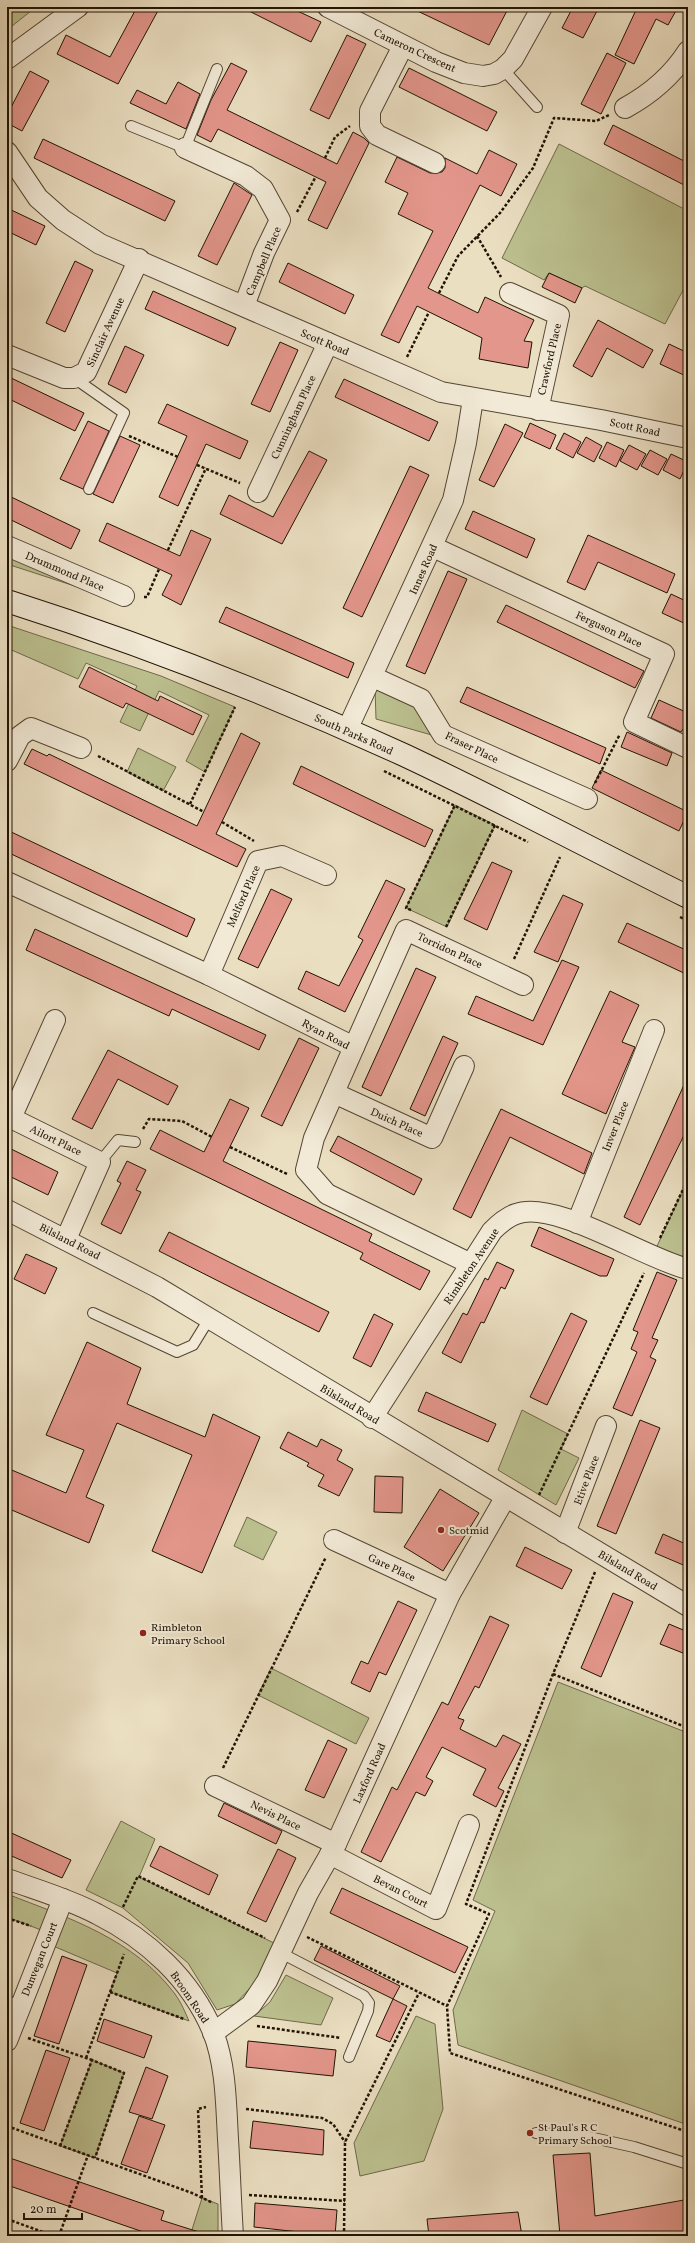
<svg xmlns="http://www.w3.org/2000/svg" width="695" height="2243" font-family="Vollkorn,serif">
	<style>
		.green { fill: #bcc08f; stroke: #6e6a4a }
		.building { fill: #e3968b; stroke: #201304 }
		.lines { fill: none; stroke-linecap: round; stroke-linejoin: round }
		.lane-casing { stroke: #534634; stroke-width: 12 }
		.street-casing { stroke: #534634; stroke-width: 22 }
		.secondary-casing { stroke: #201304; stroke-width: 24 }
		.path { stroke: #201304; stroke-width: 2.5; stroke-dasharray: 3 2; stroke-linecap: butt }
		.lane { stroke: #f2ead7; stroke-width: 10 }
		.street { stroke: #f2ead7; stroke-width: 20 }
		.secondary { stroke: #f2ead7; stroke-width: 22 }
		.poi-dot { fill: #8f2418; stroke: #f2ead7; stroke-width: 1.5 }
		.labels { text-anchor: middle; stroke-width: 4; stroke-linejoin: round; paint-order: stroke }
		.street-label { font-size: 11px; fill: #201304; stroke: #f2ead7 }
		.poi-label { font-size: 11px; fill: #201304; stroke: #f2ead7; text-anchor: start }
	</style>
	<rect width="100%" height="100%" fill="#ebdfc2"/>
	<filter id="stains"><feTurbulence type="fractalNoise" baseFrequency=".005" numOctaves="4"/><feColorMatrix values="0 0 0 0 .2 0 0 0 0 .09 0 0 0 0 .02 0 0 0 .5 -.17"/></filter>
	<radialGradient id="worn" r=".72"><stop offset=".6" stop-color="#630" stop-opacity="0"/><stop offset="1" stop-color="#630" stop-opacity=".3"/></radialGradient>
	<g class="green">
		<path d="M7,7H36L7,30Z"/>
		<path d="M559,144L688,211V281L665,324L585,286L582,288L549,273L544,280L502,258Z"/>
		<path d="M7,554L90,591L7,564Z"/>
		<path d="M7,625L161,676L235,707L205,772L186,761L209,715L159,691L140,731L120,722L137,686L86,663L78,679L7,648Z"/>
		<path d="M375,688L419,708L435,736L376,719Z"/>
		<path d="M138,748L176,767L163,791L127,772Z"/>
		<path d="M455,805L495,825L447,927L406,908Z"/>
		<path d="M688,1179V1269L652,1257Z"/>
		<path d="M522,1410L568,1434L561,1449L579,1458L556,1505L498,1470Z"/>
		<path d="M247,1517L277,1532L263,1560L234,1546Z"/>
		<path d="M271,1668L369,1718L356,1744L258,1695Z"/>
		<path d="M558,1682L688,1733V2125L458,2045L453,2010L495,1911L473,1900Z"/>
		<path d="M121,1821L155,1839L139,1877L274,1943L254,1984L235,2004L217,2010L188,1963L123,1908L86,1890Z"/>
		<path d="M7,1894C69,1918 134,1939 175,1994C181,2002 185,2012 189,2021L110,1992L117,1973L46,1943L49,1933L7,1917Z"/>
		<path d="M286,1975L333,1998L321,2025L254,2016L270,2002Z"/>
		<path d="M416,2016L435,2024L443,2109L424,2161L360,2176L354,2143Z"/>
		<path d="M92,2060L124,2073L95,2158L60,2146Z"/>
		<path d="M202,2198L218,2204V2236H190Z"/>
	</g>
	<g class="building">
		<path d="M137,7H160L118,84L57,54L66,35L110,57Z"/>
		<path d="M241,7H289L321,22L311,42Z"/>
		<path d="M409,7H509L489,45Z"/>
		<path d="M573,7H599L583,38L562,28Z"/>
		<path d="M631,7H678L668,25L656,19L634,64L615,55L636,10Z"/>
		<path d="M347,35L366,44L329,119L310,110Z"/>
		<path d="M607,53L626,63L601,114L581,104Z"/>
		<path d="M231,63L247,71L227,110L337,164L353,132L364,138L369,143L327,229L308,220L326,182L218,129L211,142L197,135L211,100Z"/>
		<path d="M409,68L497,112L487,131L399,87Z"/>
		<path d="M30,71L49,81L22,131L7,123V115Z"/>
		<path d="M178,82L200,94L186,129L130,103L137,90L166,104Z"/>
		<path d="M613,125L688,163V187L604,144Z"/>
		<path d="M43,139L175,201L165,221L34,158Z"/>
		<path d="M489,150L517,164L501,196L480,185L428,288L478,313L485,297L534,320L524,341L532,342L528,368L479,359L482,338L417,306L399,343L381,335L433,231L398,214L408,193L385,182L397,157L430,173L442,172L445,168V158L477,174Z"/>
		<path d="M234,183L252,195L217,265L198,256Z"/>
		<path d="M7,208L45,226L36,245L7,231Z"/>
		<path d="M75,261L93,270L65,332L46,323Z"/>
		<path d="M288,263L354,295L345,314L279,282Z"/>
		<path d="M549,273L582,288L575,303L542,287Z"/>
		<path d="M153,291L236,328L228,346L145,309Z"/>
		<path d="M598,320L653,350L643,368L607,348L592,377L573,366Z"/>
		<path d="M280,342L298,350L270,412L251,404Z"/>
		<path d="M669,344L688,353V377L660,364Z"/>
		<path d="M125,346L144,355L126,393L108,384Z"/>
		<path d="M7,376L84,413L75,431L7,398Z"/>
		<path d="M344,379L438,422L429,441L335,397Z"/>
		<path d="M167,404L248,441L240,459L206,444L178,506L159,497L187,436L158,423Z"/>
		<path d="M88,421L109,431L83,489L60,479Z"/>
		<path d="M530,423L556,435L550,449L524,437Z"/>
		<path d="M505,424L523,433L494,487L479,480Z"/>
		<path d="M564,433L581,442L573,458L556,449Z"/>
		<path d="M120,436L140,445L113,503L93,494Z"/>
		<path d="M586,437L602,446L594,462L577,453Z"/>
		<path d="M607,442L624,450L616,467L599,458Z"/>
		<path d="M629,445L646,454L637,470L620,461Z"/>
		<path d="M650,450L667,459L658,475L641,466Z"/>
		<path d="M309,451L327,460L282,544L220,514L229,495L273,517Z"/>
		<path d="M671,454L688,462L680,479L663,470Z"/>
		<path d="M410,466L429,475L362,617L343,608Z"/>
		<path d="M7,495L80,530L71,549L7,518Z"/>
		<path d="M473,511L535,539L527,558L465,529Z"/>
		<path d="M107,523L180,556L191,530L211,539L181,605L162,595L172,575L99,541Z"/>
		<path d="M588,535L675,574L667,593L598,562L585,590L567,582Z"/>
		<path d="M448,571L467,579L425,674L406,666Z"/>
		<path d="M671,594L688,602V625L662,613Z"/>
		<path d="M506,605L644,671L635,688L497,622Z"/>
		<path d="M226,607L354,663L348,678L219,622Z"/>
		<path d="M89,667L158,701L160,696L202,716L193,735L126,703L123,708L79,687Z"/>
		<path d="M467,687L606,748L600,764L460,702Z"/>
		<path d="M659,700L688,713V731L683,729L681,732L651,718Z"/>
		<path d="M627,732L672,753L667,766L621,747Z"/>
		<path d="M241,733L260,743L216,834L246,849L237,867L24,764L32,749L47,756L49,754L197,826Z"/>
		<path d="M301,766L433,830L425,847L293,784Z"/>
		<path d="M601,770L688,812L679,831L592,788Z"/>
		<path d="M7,830L195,919L187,937L7,852Z"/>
		<path d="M492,862L512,871L487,930L464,919Z"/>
		<path d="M386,880L405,889L345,1012L298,989L306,971L339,986L363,940L358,937Z"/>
		<path d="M271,889L292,899L258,968L238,959Z"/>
		<path d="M563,895L583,904L558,962L534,952Z"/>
		<path d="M627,923L688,951V975L618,942Z"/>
		<path d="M35,929L266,1035L259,1050L172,1009L169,1016L26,950Z"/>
		<path d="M562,960L579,967L543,1045L468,1014L476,996L533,1021Z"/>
		<path d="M416,968L436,977L381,1096L362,1087Z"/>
		<path d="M610,991L639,1005L622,1042L635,1047L606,1114L562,1094Z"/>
		<path d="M443,1036L458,1043L425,1116L410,1109Z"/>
		<path d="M299,1038L319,1048L282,1126L261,1116Z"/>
		<path d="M108,1050L178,1086L168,1105L118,1079L92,1129L72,1119Z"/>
		<path d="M688,1076V1127L640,1225L624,1217Z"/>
		<path d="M230,1099L249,1108L223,1161L372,1234L369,1241L430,1271L420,1290L360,1259L363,1253L150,1149L160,1130L204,1152Z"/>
		<path d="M501,1109L592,1153L584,1174L510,1137L471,1218L453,1209Z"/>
		<path d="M338,1136L422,1179L414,1195L330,1151Z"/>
		<path d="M7,1147L58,1172L48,1195L7,1175Z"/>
		<path d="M127,1161L146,1170L136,1190L141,1192L121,1234L101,1224L121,1183L117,1181Z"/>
		<path d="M539,1227L614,1259L607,1276H600L531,1246Z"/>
		<path d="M169,1232L329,1312L319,1332L159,1251Z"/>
		<path d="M26,1254L57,1268L45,1294L14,1279Z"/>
		<path d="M497,1262L514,1270L505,1289L501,1287L484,1323L481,1322L461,1363L442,1353L463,1313L467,1315L485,1278L488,1280Z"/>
		<path d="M657,1272L677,1280L652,1338L658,1340L650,1357L656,1360L632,1416L613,1408L637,1352L631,1349L638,1332L633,1330Z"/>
		<path d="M571,1313L587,1321L547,1405L530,1397Z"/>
		<path d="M374,1314L393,1324L371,1367L353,1358Z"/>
		<path d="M87,1342L141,1368L127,1404L205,1437L213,1414L260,1437L202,1573L152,1551L192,1455L117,1423L86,1497L104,1505L89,1543L7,1508V1468L66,1493L84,1450L46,1435Z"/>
		<path d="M426,1392L496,1424L488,1442L418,1411Z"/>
		<path d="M640,1420L660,1428L616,1534L597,1526Z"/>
		<path d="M288,1432L317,1447L321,1439L342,1450L337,1460L353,1469L339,1496L318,1486L324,1475L307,1466L309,1463L280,1448Z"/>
		<path d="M375,1476L403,1477L402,1513L374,1512Z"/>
		<path d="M440,1489L479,1513L443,1571L404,1547Z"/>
		<path d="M663,1534L688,1545V1567L655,1553Z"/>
		<path d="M525,1547L572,1570L562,1589L516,1566Z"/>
		<path d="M613,1593L633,1602L601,1677L581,1668Z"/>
		<path d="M398,1601L417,1610L386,1675L379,1672L370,1692L351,1683L361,1661L368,1664Z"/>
		<path d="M490,1616L509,1625L479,1688L475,1686L458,1718L464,1720L460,1729L496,1747L503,1735L521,1744L498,1788L504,1791L496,1807L473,1795L486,1769L442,1747L426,1777L433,1781L425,1796L416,1792L381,1862L361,1852L392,1787L397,1790L442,1702L448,1705Z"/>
		<path d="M669,1624L688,1632V1655L660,1644Z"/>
		<path d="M328,1740L347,1749L324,1798L305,1790Z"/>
		<path d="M224,1803L282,1831L276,1844L218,1816Z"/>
		<path d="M7,1831L71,1860L62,1878L7,1854Z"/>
		<path d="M160,1846L218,1875L209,1895L150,1866Z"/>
		<path d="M278,1849L296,1858L266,1922L247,1913Z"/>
		<path d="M342,1888L468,1947L455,1973L330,1913Z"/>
		<path d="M321,1946L400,1986L393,1999L314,1960Z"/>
		<path d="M62,1956L87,1965L59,2044L34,2036Z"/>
		<path d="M393,1999L407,2006L390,2042L376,2036Z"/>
		<path d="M104,2019L152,2036L144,2058L97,2041Z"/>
		<path d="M248,2041L336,2050L333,2076L246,2067Z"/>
		<path d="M46,2050L70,2058L44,2131L20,2123Z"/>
		<path d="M146,2067L168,2076L152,2119L129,2112Z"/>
		<path d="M139,2116L165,2125L147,2173L121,2164Z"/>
		<path d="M253,2121L324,2130L323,2155L250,2148Z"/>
		<path d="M590,2153L595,2216L684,2200L687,2236H560L553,2155Z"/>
		<path d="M7,2157L164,2211L161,2220L202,2233L201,2236H155L7,2185Z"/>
		<path d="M255,2203L337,2210L335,2236L254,2227Z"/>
		<path d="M518,2212L522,2236H429L427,2219Z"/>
	</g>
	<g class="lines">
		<defs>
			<g id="lane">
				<path d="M503,69L537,107"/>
				<path d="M131,126L185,148L217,69"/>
				<path d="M74,378L124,413L89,489"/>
				<path d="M100,1162L118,1140L135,1142"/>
				<path d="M93,1313L177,1352L193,1345L209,1319"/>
				<path d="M281,1953L364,1996L369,2003L368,2011L349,2057"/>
				<path d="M7,2001L21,2006"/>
				<path d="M536,2133L580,2135L634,2147L688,2164"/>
			</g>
			<g id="street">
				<path d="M328,7L436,62L464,73L483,76L494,74L503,69L513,59L542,7"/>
				<path d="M403,46L370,111V126L377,135L435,163"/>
				<path d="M7,59L78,7"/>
				<path d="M625,108C651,94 672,76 688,51"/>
				<path d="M185,148L246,176L263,189L280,220L264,253L244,306"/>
				<path d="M7,152L38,198L63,220L100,244L441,392L601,420L688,438"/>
				<path d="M510,293L559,315L538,410"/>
				<path d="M7,355L64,378H74L86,372L139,259"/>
				<path d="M258,492L328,343"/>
				<path d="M7,546L124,596"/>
				<path d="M433,547L664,654L634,722L688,748"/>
				<path d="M373,677L421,699L443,735L587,799"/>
				<path d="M347,730L453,500L466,443L473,399"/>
				<path d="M7,761L20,736L31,728L81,748"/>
				<path d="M7,882L209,975L354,1047L314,1138L306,1170L327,1194L471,1264"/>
				<path d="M209,975L258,861L282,856L326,875"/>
				<path d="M55,1020L11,1118L100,1162L66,1239"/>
				<path d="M354,1047L406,930L523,985"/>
				<path d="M334,1093L432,1138L464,1066"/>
				<path d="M7,1210L157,1287L688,1606"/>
				<path d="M577,1223L654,1030"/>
				<path d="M372,1418L492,1231C499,1224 507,1217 516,1214C555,1199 645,1259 688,1269"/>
				<path d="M565,1533L606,1426"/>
				<path d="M334,1540L450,1594"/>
				<path d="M215,1786L336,1844"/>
				<path d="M330,1854L436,1909L469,1825"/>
				<path d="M7,1879C37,1890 69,1899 97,1914C147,1939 191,1979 213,2032C226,2065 226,2104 228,2139C230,2172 231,2204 233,2236"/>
				<path d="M213,2033L251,2005L267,1981L308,1893L336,1844L450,1594L505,1498"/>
				<path d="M7,2041L63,1899"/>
			</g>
			<path id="secondary" d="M7,601C142,644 275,696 404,755C500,800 593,850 688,897"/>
		</defs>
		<use href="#lane" class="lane-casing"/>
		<use href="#street" class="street-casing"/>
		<use href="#secondary" class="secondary-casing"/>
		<g class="path">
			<path d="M325,158L335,137L350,126"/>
			<path d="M297,212L315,178"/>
			<path d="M477,236L501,277"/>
			<path d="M439,293L458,256L500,213L533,168L554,118L596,121L609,115"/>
			<path d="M407,357L429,312"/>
			<path d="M129,436L178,457"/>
			<path d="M197,465L240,483"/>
			<path d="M168,550L206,468"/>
			<path d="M144,597H147L159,569"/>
			<path d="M98,756L204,812"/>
			<path d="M384,771L528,842"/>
			<path d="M595,783L620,734"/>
			<path d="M190,804L235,707"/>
			<path d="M222,822L254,841"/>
			<path d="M411,910L406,908L455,805"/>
			<path d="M680,917L688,921"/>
			<path d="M446,927L495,825"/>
			<path d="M514,959L560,857"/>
			<path d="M143,1129L149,1119L182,1121L212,1137"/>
			<path d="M230,1147L287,1174"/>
			<path d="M660,1238L688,1179"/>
			<path d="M539,1495L644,1273"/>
			<path d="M595,1572L553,1674L466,1904L489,1914L447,2006L450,2053L688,2132"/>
			<path d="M553,1674L688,1728"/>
			<path d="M223,1768L326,1557"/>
			<path d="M123,1907L138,1876L265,1938"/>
			<path d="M7,1918L31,1926"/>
			<path d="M307,1937L447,2006"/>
			<path d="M110,1992L184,2019"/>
			<path d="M257,2026L341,2038"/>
			<path d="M28,2038L92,2060"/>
			<path d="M86,2058L124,1954"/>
			<path d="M246,2109L322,2118L333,2124L345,2142"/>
			<path d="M7,2126L192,2193L213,2203"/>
			<path d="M60,2146L92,2060L124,2073L95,2158"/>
			<path d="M249,2195L345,2201"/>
			<path d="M202,2198L198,2109L206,2107"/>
			<path d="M7,2219L54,2236"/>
			<path d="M59,2236L88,2155"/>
			<path d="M344,2236L345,2142L419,1993"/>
		</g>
		<use href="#lane" class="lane"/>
		<use href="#street" class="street"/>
		<use href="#secondary" class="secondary"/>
	</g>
	<g class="poi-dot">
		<circle cx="441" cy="1530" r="4"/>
		<circle cx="143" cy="1633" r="4"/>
		<circle cx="530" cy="2133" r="4"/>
	</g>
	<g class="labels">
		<g class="street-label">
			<text transform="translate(415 50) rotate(25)" y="4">Cameron Crescent</text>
			<text transform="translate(263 261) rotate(-67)" y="4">Campbell Place</text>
			<text transform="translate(105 332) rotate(-65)" y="4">Sinclair Avenue</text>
			<text transform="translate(325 342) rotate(23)" y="4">Scott Road</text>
			<text transform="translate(549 359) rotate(-77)" y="4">Crawford Place</text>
			<text transform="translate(293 417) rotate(-65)" y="4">Cunningham Place</text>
			<text transform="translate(635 427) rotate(12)" y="4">Scott Road</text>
			<text transform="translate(423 569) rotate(-66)" y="4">Innes Road</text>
			<text transform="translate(65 571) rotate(23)" y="4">Drummond Place</text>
			<text transform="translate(609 629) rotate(25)" y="4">Ferguson Place</text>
			<text transform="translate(354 734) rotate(24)" y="4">South Parks Road</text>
			<text transform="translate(472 747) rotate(26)" y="4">Fraser Place</text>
			<text transform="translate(243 896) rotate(-66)" y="4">Melford Place</text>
			<text transform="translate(450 950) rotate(25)" y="4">Torridon Place</text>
			<text transform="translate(326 1034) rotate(28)" y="4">Ryan Road</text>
			<text transform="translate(397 1122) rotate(24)" y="4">Duich Place</text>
			<text transform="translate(615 1126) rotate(-68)" y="4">Inver Place</text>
			<text transform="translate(56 1140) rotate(26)" y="4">Ailort Place</text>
			<text transform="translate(70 1241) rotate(27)" y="4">Bilsland Road</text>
			<text transform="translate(471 1266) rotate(-56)" y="4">Rimbleton Avenue</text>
			<text transform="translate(350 1404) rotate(31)" y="4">Bilsland Road</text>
			<text transform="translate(586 1480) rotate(-69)" y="4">Etive Place</text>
			<text transform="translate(392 1567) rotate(25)" y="4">Gare Place</text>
			<text transform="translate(628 1570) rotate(31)" y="4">Bilsland Road</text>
			<text transform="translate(369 1773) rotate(-66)" y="4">Laxford Road</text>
			<text transform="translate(276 1815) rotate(26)" y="4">Nevis Place</text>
			<text transform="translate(401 1891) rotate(27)" y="4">Bevan Court</text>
			<text transform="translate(39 1959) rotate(-68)" y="4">Dunvegan Court</text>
			<text transform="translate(190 1997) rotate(56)" y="4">Broom Road</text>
		</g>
		<g class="poi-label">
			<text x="449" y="1534">Scotmid</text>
			<text x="151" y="1631">Rimbleton<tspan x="151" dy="13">Primary School</tspan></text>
			<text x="538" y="2131">St Paul's R C<tspan x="538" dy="13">Primary School</tspan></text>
		</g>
	</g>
	<rect width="695" height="2243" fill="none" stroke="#ebdfc2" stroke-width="24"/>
	<rect x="8" y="8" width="679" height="2227" fill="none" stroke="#201304" stroke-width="2"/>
	<rect x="12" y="12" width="671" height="2219" fill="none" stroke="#201304"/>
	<path d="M24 2213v6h58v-6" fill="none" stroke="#201304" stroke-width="2"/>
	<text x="30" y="2213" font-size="12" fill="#201304" stroke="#f2ead7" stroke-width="3" paint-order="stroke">20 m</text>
	<rect width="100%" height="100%" filter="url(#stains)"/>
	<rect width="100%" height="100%" fill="url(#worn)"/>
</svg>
